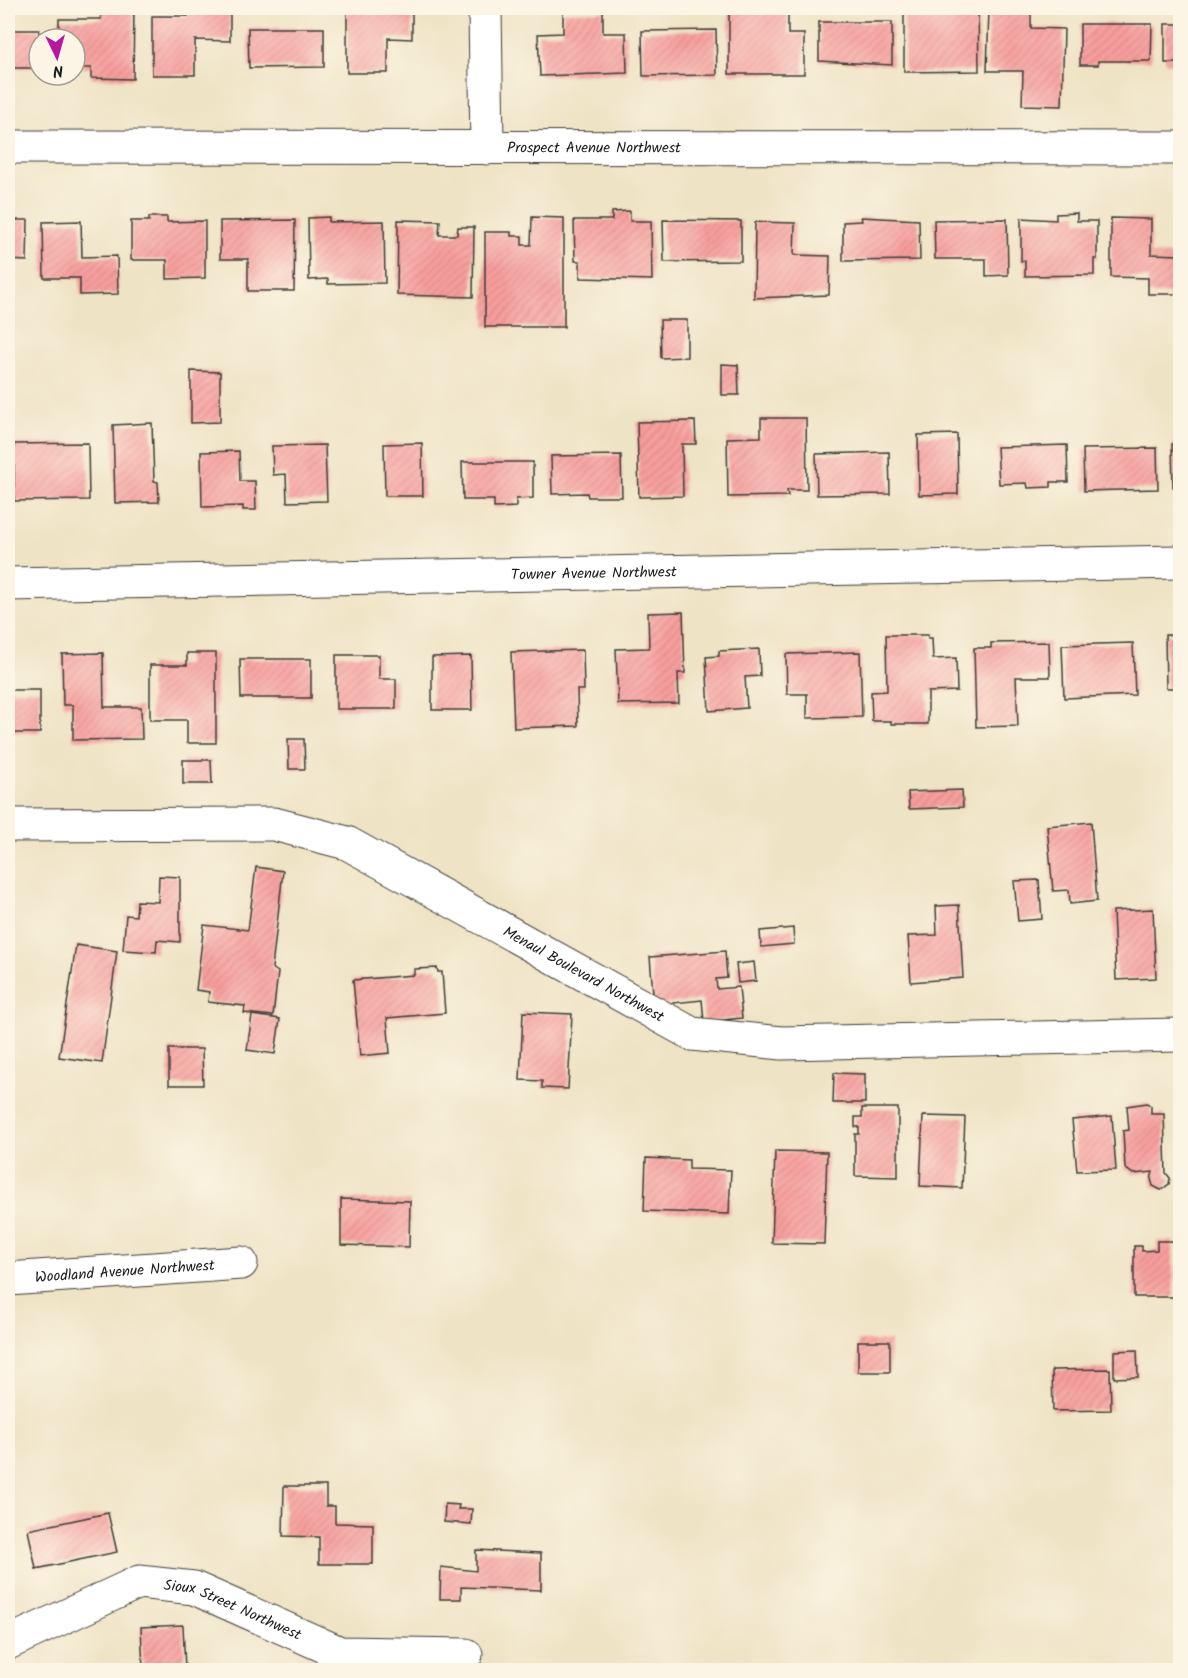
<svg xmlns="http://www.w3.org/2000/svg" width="1188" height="1678" font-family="Kalam,sans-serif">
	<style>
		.building { fill: url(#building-hatch) }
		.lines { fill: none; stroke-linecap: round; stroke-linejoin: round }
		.minor-casing { stroke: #3c3a35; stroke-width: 35 }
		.minor { stroke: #fff; stroke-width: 33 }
		.labels { text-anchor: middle; stroke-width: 6; stroke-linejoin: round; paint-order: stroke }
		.street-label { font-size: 15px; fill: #1c1c1c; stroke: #fcf5e5 }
	</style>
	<defs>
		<pattern id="building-hatch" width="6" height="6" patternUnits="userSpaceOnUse" patternTransform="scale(1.5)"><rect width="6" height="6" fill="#f89f9d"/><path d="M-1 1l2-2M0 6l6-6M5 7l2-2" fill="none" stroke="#d48887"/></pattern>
	</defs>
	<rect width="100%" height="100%" fill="#fcf5e5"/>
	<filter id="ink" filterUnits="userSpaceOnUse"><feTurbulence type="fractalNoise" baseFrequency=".0167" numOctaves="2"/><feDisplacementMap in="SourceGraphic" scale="12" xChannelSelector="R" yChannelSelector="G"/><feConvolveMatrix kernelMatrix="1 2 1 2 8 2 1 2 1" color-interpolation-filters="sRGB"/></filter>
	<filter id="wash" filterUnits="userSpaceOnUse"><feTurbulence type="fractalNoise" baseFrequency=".008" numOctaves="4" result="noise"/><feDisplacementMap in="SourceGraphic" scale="24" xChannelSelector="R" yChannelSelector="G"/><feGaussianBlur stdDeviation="1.35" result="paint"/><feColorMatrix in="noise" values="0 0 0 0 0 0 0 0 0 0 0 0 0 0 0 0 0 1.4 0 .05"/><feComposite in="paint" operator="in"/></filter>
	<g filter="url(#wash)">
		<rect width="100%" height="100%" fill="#efe3c5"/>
		<g id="blocks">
			<g class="building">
				<path d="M101,8H134L133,79L91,78V68H75V39H59V19H101Z"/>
				<path d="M189,8H230V41L195,40V75H152V16H188Z"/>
				<path d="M347,8H412V39L388,38V73H347Z"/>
				<path d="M756,8H788V34H804V74H729V11H756Z"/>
				<path d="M941,8H978L979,71L904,72V10Z"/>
				<path d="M989,8H1031V28L1064,29L1062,106L1022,105L1023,71H987Z"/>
				<path d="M603,11V33H626L627,73L540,76L538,34L563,33V12Z"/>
				<path d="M819,22H892V65L819,61Z"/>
				<path d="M1080,24H1152L1151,61H1098V65H1080Z"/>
				<rect x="1165" y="24" width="15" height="39"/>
				<path d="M248,28H324V67L249,68Z"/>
				<rect x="8" y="30" width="31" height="38"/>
				<path d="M716,30L717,75L643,76L642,31Z"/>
				<path d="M630,211V221H651L652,280L580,278V261H575L574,220H612V212Z"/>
				<path d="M1077,213V221H1097V259H1094V275L1025,276V261H1021V218L1056,220V214Z"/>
				<path d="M149,217H167V222L205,221V278L167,279V260H131V221H149Z"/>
				<path d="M329,217V222L384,221L385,283L328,284V279L309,280L308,218Z"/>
				<path d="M532,217L564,218V327H485V232H511V236H522V245H531Z"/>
				<path d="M861,217L919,220L920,260L843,261V222L862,221Z"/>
				<path d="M1111,218L1151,219V254L1180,255V294H1148V278L1111,277Z"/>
				<path d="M1007,219L1008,275L986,276V259H935L934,220Z"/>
				<path d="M8,220H28L27,261L8,260Z"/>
				<path d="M295,220L294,291H248V259H220V221Z"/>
				<path d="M398,220L440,221L439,235H457L458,227H474L473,297L397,295Z"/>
				<path d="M663,220L741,221V261L664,262Z"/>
				<path d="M81,221L82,257L117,256L118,294L80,295V278H44L43,222Z"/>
				<path d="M755,222L795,223L794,255L830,256L829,295L754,298Z"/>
				<path d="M660,320H687V357L661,358Z"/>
				<path d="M722,364L738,365L739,395H722Z"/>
				<path d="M191,371L220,372V422L191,423Z"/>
				<path d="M761,418H806L807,490H787L788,496L728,497L727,438L761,437Z"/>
				<path d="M695,421L696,444H682L683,496L639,497L637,422Z"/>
				<path d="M152,423L154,481L158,482L159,502L115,503L113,425Z"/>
				<path d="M957,434L958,494L919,495L918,435Z"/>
				<path d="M88,443L89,500L14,501V444Z"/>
				<path d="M422,443L423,496H385L384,444Z"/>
				<path d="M1172,444H1180V487H1173Z"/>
				<path d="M325,445L327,501L287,502L286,474L273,475L272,446Z"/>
				<path d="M1067,445L1068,482H1051V487L1028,488L1027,483L999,484L997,447Z"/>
				<path d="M1157,448L1158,489L1084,491L1083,449Z"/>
				<path d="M239,451L240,481H255L256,510H243V506L202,507L201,452Z"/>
				<path d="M889,452L890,494L817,495L816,454Z"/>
				<path d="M621,455L622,497H588L587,493L552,494L551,456Z"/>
				<path d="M462,462H533V498L516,499V507L494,508V500H463Z"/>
				<path d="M683,612L685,673H678L679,703L618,704L616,649L649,648L648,613Z"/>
				<path d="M886,635H928V638H932L933,659L956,658L957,691L928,692V724H891V721H872L871,692L887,691Z"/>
				<path d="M1165,635H1180V688H1166Z"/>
				<path d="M1049,642L1050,677H1016L1018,726L976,727L974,648H991V643Z"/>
				<path d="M1133,643L1135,695L1064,698L1062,645Z"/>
				<path d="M759,649L760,676L745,677L747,708L709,711L706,657L719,656V651Z"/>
				<path d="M583,650L584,690H577L578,726L514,728L511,652Z"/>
				<path d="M860,652L862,717L807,718V694H787L786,654Z"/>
				<path d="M103,653L104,707H141L142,739L73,740V705H63L62,654Z"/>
				<path d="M187,653H216V743H187V720H150V665H187Z"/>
				<path d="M336,655H379V679H396V709H336Z"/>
				<path d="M471,656L472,710H432V657Z"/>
				<path d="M240,659H311V698H241Z"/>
				<rect x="8" y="690" width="32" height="43"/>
				<path d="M288,739H304L305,769H289Z"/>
				<path d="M183,760H211L212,784H183Z"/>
				<path d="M962,790L963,807L909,809L908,792Z"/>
				<path d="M1091,822L1097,901L1070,904L1069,890L1053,891L1047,826Z"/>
				<path d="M256,867L283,871L272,968L278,972L273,1016L244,1013L245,1006L208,1002L209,992L196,990L204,925L248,930Z"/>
				<path d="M159,876L180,877V942L157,940L156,952L123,950L126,915L136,916L137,901L158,902Z"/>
				<path d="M1039,880L1042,919L1018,921L1014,881Z"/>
				<path d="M959,905L963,978L911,982L908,936L937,935L936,906Z"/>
				<path d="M1153,909L1156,978L1116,980L1113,911Z"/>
				<path d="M793,928L794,944L761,947L760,931Z"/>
				<path d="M76,945L117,951L102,1063L59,1057Z"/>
				<path d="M725,951L727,978L716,979L717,989L739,987L742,1018L704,1022L702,1000L654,1005L650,957Z"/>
				<path d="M754,962L756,981L738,983L736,964Z"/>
				<path d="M437,968L438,972H442L445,1013L387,1018L390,1053L360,1056L353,980L414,975V969Z"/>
				<path d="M523,1012L572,1014L568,1089L542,1088V1081L520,1080Z"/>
				<path d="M252,1015L280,1019L275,1054L247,1050Z"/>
				<path d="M169,1049H202L203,1085H169Z"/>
				<path d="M834,1073L865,1074V1103H833Z"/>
				<path d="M1147,1103L1151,1106V1114H1164L1166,1173L1170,1178L1169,1184L1161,1190L1153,1186L1151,1179L1153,1172L1133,1174L1125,1168L1123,1131L1129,1130L1127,1106Z"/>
				<path d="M862,1108H898V1177L855,1176V1134H859V1127H855V1117H862Z"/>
				<path d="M923,1116L965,1117L962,1188L920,1186Z"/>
				<path d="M1112,1116L1116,1170L1077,1171L1072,1120Z"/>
				<path d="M775,1151L827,1152L824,1244L772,1243Z"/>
				<path d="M646,1158L689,1160V1169L731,1170L729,1214L644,1211Z"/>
				<path d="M341,1199L410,1201L409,1247L341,1245Z"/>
				<path d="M1157,1241H1173L1174,1297H1134V1246H1142V1251L1157,1250Z"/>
				<rect x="858" y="1341" width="32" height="31"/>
				<path d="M1137,1350L1138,1377L1114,1378V1351Z"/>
				<path d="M1110,1369L1111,1410L1053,1411L1052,1370Z"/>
				<path d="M284,1486H326V1506H335V1523L373,1524V1564H319V1537L283,1536Z"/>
				<path d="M445,1504L459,1505L458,1509H472L471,1524L444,1522Z"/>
				<path d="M108,1513L117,1552L36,1569L28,1530Z"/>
				<path d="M476,1550L541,1553V1590L461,1587V1599H440L441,1567L476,1571Z"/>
				<path d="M183,1625L185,1670H143L141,1627Z"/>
			</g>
		</g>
	</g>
	<g filter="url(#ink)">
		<use href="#blocks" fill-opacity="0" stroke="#3c3a35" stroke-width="1.5"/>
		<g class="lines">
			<defs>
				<g id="minor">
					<path d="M485,8L487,148"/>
					<path id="s1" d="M8,147L1180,148"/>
					<path id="s2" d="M8,584L1180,562"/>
					<path id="s3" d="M8,825L274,824L347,843L692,1034L782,1043L1180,1035"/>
					<path id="s4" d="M8,1279L241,1263"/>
					<path id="s5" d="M8,1643L139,1582L194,1588L340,1653L466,1655"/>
				</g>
			</defs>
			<use href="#minor" class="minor-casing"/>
			<use href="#minor" class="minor"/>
		</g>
	</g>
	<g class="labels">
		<g class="street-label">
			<text dy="5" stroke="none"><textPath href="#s1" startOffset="586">Prospect Avenue Northwest</textPath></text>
			<text dy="5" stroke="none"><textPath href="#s2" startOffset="586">Towner Avenue Northwest</textPath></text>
			<text dy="5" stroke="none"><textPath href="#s3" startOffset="612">Menaul Boulevard Northwest</textPath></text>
			<text dy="5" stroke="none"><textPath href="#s4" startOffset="117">Woodland Avenue Northwest</textPath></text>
			<text dy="5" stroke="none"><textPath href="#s5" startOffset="243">Sioux Street Northwest</textPath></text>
		</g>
	</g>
	<rect width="1188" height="1678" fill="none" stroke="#fcf5e5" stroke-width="30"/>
	<g transform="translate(57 57) rotate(175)"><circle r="28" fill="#fcf5e5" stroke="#a29e95" stroke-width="1.5"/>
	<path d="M0-4.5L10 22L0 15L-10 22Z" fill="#b5179e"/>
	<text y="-9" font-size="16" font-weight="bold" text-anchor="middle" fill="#1c1c1c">N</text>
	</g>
</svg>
